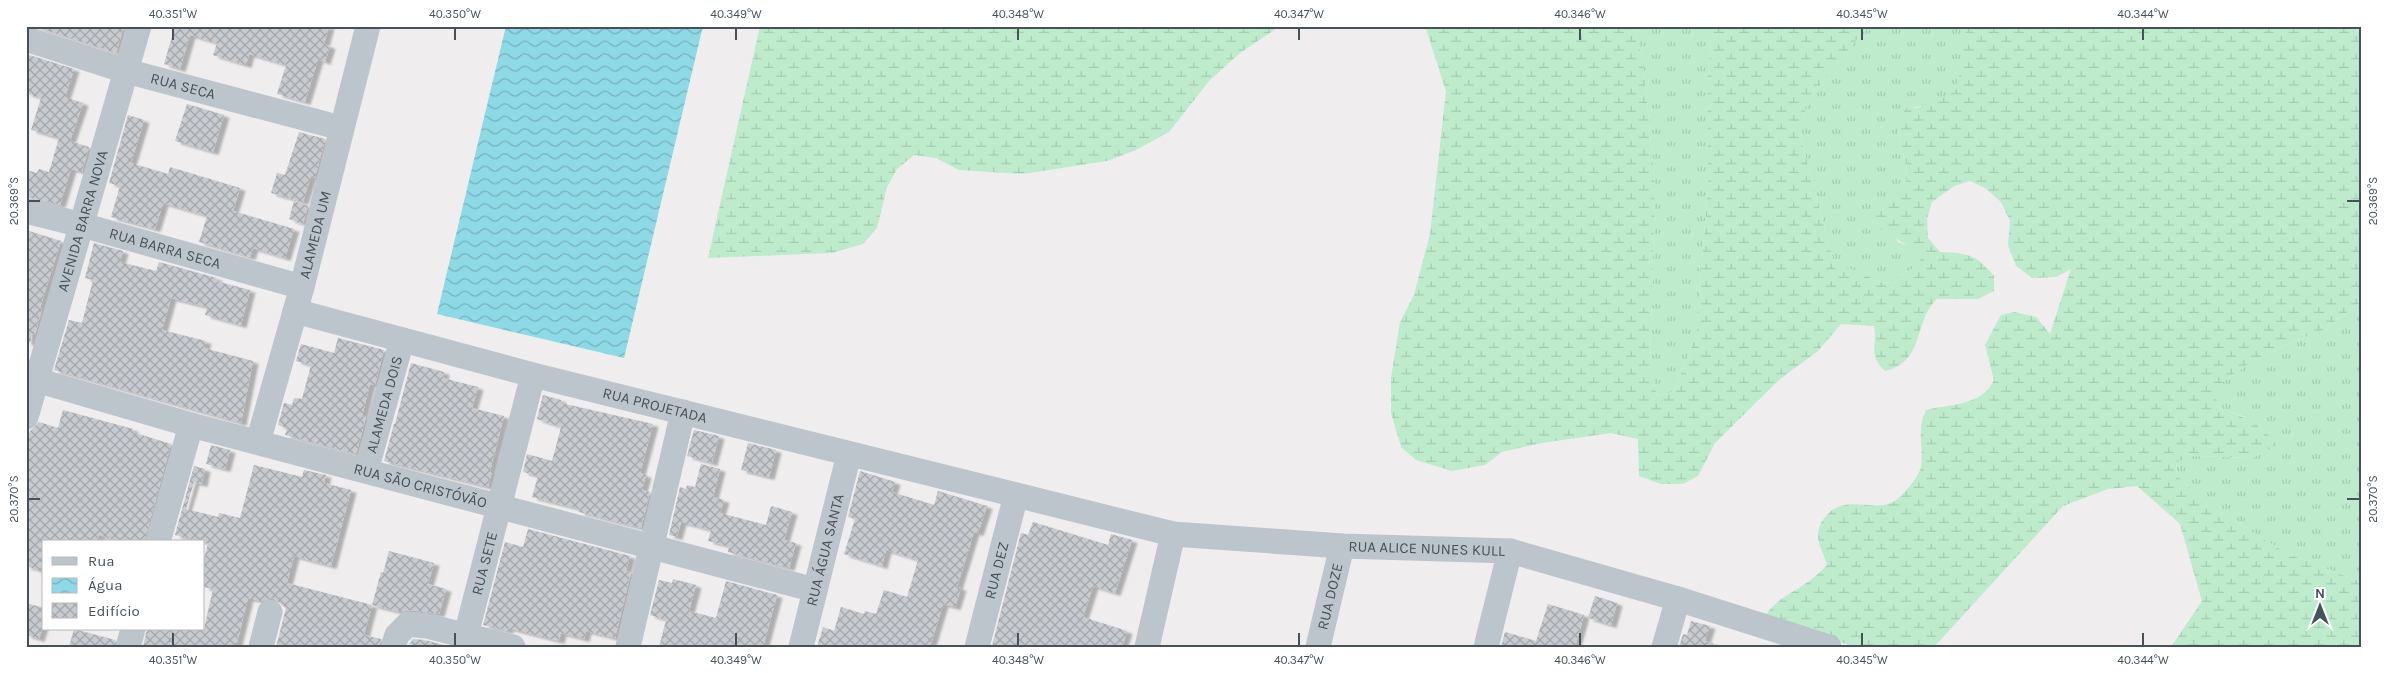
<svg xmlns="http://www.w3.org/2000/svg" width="2387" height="673" font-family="Karla,sans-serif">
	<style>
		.grass { fill: url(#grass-tufts) }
		.wetland { fill: url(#wetland-marsh) }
		.water { fill: url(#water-waves) }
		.building { fill: url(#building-cross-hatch); filter: url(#shadow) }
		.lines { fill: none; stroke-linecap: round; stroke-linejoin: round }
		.minor { stroke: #bcc5cb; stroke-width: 25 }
		.ticks { fill: none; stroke: #465159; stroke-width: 2 }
		.labels { text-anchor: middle; stroke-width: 4; stroke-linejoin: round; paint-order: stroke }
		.street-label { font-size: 15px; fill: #465159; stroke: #fff }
		.neatline { fill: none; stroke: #465159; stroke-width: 2 }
		.ticks-label { font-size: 12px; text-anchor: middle; fill: #465159 }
	</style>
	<defs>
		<pattern id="grass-tufts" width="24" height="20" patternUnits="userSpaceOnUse" patternTransform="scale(1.25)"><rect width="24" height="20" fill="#bdebcc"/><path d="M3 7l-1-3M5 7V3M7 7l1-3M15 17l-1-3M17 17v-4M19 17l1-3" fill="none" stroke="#a4cbb1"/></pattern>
		<pattern id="wetland-marsh" width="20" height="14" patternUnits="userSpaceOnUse" patternTransform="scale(1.25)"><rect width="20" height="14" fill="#bdebcc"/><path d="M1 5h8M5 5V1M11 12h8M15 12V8" fill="none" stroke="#a4cbb1"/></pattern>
		<pattern id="water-waves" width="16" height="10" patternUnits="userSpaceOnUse" patternTransform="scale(1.25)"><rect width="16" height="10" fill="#8dd9e5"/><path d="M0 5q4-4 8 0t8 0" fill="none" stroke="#75b2bd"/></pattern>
		<pattern id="building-cross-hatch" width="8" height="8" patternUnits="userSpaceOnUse" patternTransform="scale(1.25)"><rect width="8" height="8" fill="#c7cacf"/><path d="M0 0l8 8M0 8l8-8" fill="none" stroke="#a3a6ab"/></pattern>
		<filter id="shadow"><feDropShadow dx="5.5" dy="3" stdDeviation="1" flood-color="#0004"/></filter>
	</defs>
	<rect width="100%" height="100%" fill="#efeded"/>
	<g class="grass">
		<path d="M1633,26H1713L1708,72V187L1696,335L1674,392L1657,396L1650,367L1655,185L1643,60Z"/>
		<path d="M1868,26H1966C1965,40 1964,76 1956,87C1948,100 1921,108 1907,108L1898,133L1907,168L1906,183L1876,210L1898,242L1912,247L1920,256V264L1889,283L1877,282L1863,273L1836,270L1800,135L1807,104L1829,73Z"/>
		<path d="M2361,302V582L2288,554L2210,506L2177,476L2176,461L2193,456L2253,458L2245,417L2220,408L2214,397L2223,382L2247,365L2298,339L2319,333Z"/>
	</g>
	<g class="wetland">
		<path d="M760,26H1280L1240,53L1209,81L1169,132L1136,150L1107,161L1023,174L959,170L936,158L914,155L897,169L887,187L877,228L863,244L832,253L708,258Z"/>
		<path d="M1425,26H1633L1643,60L1655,185L1650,367L1657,396L1674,392L1696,335L1708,187V72L1713,26H1868L1829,73L1807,104L1800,135L1836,270L1849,268L1863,273L1877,282L1889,283L1920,264V256C1908,242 1890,239 1876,225V210L1906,183L1907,168L1898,133L1904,111L1907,108H1917L1943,98L1956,87L1963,60L1966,26H2361V302L2319,333L2298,339L2247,365L2223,382L2215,397L2220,408C2242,416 2260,423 2274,442L2270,449L2253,458L2193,456L2176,462L2177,476L2210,506L2288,554L2361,582V647H2171L2202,601L2180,524L2137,486L2108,489L2063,506L1934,647H1856L1763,619C1778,593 1810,588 1827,564C1820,545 1811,532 1827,515C1848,491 1881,518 1901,496C1908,489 1919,476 1921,467C1923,455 1920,441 1921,428C1921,422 1924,416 1926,410C1951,404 1982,406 1994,380L1985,345L2001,315L2014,312L2036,317L2050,334L2071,269L2056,277L2032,278L2016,266L2008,245L2010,221L2001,202L1985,188L1970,181L1954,186L1932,202L1927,219L1928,238L1940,252C1967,253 1976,254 1994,276V291L1978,299H1937C1913,321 1926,361 1885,371C1867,353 1878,347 1874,326L1841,324L1818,351L1780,379L1715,443L1698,476L1683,484H1661L1639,476L1638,439L1611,433L1542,443L1502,452L1485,465L1452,471L1416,460L1401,447L1391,413V378L1400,322L1414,295L1430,234L1446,91Z"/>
	</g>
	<path class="water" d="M506,26H703L624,358L437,314Z"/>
	<g class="building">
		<path d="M33,26H124L116,53Z"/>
		<path d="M173,26H329L324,44L330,46L325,62L318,59L305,102L277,94L286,65L249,54L246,65L213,55L217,43L190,35L180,69L164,64L174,30Z"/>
		<path d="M26,54L74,69L65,97L83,103L70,141L89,147L82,172L71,169L60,205L26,197V170L37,173L39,169L49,172L59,138L31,130L41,98L26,93Z"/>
		<path d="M187,104L224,115L213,152L175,141Z"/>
		<path d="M128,115L144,120L131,163L168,174L170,167L240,188L233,211L294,229L285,258L253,248L250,257L199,242L207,216L163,203L155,229L111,217L120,186L109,183Z"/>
		<path d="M299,132L325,139L315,178L311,176L303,202L271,193L277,173L285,175Z"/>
		<path d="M294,201L308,206L303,224L289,219Z"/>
		<path d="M26,230L61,241L40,308L42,309L35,335L32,334L30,343L26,342Z"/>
		<path d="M94,243L123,251L120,262L156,271L159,262L217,278L216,281L250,290L241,325L205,315L207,307L171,298L162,330L206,341L204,348L253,361L241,423L54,370L69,320L82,323L93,280L85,278Z"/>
		<path d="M338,338L384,350L375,385L370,384L362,416L366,417L356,454L285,435L287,428L278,425L284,403L292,405L294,398L302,399L311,365L296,361L301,344L334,353Z"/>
		<path d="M411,363L444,372L443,378L478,387L472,408L504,416L490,471H492L488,487L384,461L394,424H395Z"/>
		<path d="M543,395L561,400V403L653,424L640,473L646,475L642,490L650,492L641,528L579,512L580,509L532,497L538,476L523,472L527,454L552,461L561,427L537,419Z"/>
		<path d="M63,410L133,429L132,432L171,444L144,542H122L99,535L97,542H44V572L26,566V442L30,431L39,422L58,428Z"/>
		<path d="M694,430L719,436L712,463L687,456Z"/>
		<path d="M748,443L776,450L769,477L741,470Z"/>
		<path d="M211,445L230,450L225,469L206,464Z"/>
		<path d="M701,464L720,469L713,497L724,500L720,513L766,525L771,506L792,512L784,540L796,543L789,568L728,552L729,546L708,541L711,530L681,522L677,537L669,535L680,487L686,489L687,485L695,487Z"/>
		<path d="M254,465L302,477L304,470L326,475L324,483L351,490L331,566L294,556L287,583L372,605L364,635L381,639L379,647H276L286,608L273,598L261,601L248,598L236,647H143L147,629H204L213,589L204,587V559L208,543L175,535L194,466L205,469L202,484L194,482L186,509L218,517L219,513L240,518Z"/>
		<path d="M860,471L895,482L892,492L934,505L938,491L987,506L978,533L974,532L966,558L957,587L961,588L955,607L943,604L930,647H817L823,627L834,631L841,607L864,614L865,611L876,614L884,590L907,597L918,560L886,550L882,566L844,554L855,519L848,517Z"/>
		<path d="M1033,522L1108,545L1111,534L1132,540L1115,593L1093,586L1083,617L1127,631L1122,647L992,646L1021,533L1028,535Z"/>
		<path d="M528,529L630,556L626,571L631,573L615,638L586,631L584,639L561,633L559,641L508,628V631L483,625L505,542L523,547Z"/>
		<path d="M389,551L434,563L428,584L446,589L439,614L410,610L400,612L372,605L381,572L383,573Z"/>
		<path d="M673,579L696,585L689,611L716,618L726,581L777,595L763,647H659L666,620L650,615L659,580L672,583Z"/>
		<path d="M1595,596L1617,603L1611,625L1588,618Z"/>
		<path d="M26,603L44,608V623L39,639L26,635Z"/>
		<path d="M1548,604L1584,615L1575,647H1501L1505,632L1536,641Z"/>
		<path d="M1691,621L1710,626L1705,641L1713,643V647H1679L1683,634L1687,635Z"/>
		<path d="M74,629L115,640L114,647H69Z"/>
		<path d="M413,639L425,640L451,647H421L409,644Z"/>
	</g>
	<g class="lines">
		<g class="minor">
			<path id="s1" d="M26,39L126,71L341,128"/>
			<path id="s2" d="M26,211L82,225L302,287"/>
			<path id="s3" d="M295,311L533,375L1173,534L1342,546L1510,551L1678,599L1829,647"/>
			<path id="s4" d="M26,377L191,425L815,590"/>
			<path id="s5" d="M26,417L139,26"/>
			<path id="s6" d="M258,442L302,287L368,26"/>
			<path id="s7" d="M366,471L402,340"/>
			<path d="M158,542L191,425"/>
			<path id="s8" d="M466,635L533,375"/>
			<path d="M128,647L133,629"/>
			<path d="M261,647L270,612"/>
			<path d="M393,647L397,635L408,624L427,626L513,647"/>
			<path d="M628,647L683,412"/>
			<path id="s9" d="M801,647L849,454"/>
			<path id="s10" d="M977,647L1016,495"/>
			<path d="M1147,647L1173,534"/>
			<path id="s11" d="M1318,647L1342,546"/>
			<path d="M1486,647L1510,551"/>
			<path d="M1664,647L1678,599"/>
		</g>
	</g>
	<path class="ticks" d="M173,28V40M455,28V40M736,28V40M1018,28V40M1299,28V40M1580,28V40M1862,28V40M2143,28V40M28,201H40M2347,201H2360M28,499H40M2347,499H2360M173,633V646M455,633V646M736,633V646M1018,633V646M1299,633V646M1580,633V646M1862,633V646M2143,633V646"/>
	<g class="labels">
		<g class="street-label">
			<text dy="5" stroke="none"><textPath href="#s1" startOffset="164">RUA SECA</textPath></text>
			<text dy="5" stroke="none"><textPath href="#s5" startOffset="204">AVENIDA BARRA NOVA</textPath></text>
			<text dy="5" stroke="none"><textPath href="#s6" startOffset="215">ALAMEDA UM</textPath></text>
			<text dy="5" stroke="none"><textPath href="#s2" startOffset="144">RUA BARRA SECA</textPath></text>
			<text dy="5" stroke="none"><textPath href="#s7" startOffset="69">ALAMEDA DOIS</textPath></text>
			<text dy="5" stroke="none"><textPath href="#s3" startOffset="372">RUA PROJETADA</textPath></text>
			<text dy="5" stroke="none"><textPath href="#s4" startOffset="409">RUA SÃO CRISTÓVÃO</textPath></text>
			<text dy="5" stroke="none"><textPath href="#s3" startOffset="1160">RUA ALICE NUNES KULL</textPath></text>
			<text dy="5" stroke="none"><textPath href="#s9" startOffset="100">RUA ÁGUA SANTA</textPath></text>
			<text dy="5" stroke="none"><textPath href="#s8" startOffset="74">RUA SETE</textPath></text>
			<text dy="5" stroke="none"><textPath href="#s10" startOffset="79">RUA DEZ</textPath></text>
			<text dy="5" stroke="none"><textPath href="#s11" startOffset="52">RUA DOZE</textPath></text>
		</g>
	</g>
	<rect width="2387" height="673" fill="none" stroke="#ffffff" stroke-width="55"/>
	<rect x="42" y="540" width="162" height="90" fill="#ffffff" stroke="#b5b9bd"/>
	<rect x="52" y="557" width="25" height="8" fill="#bcc5cb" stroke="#b5b9bd"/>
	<text x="88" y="566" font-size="15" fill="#465159">Rua</text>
	<rect x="52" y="578" width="25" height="15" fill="url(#water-waves)" stroke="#b5b9bd"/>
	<text x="88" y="590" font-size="15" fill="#465159">Água</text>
	<rect x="52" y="603" width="25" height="15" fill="url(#building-cross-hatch)" stroke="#b5b9bd"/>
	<text x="88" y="616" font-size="15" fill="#465159">Edifício</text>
	<g transform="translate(2320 606)" stroke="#ffffff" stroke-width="4" paint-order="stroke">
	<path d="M0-4L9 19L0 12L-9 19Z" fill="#465159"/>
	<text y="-8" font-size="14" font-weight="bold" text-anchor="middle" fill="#465159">N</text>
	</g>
	<rect x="28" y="28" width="2332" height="618" class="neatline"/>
	<g class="ticks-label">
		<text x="173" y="18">40.351°W</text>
		<text x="455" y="18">40.350°W</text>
		<text x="736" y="18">40.349°W</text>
		<text x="1018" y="18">40.348°W</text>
		<text x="1299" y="18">40.347°W</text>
		<text x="1580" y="18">40.346°W</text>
		<text x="1862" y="18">40.345°W</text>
		<text x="2143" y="18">40.344°W</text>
		<text transform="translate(14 201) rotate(-90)" y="4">20.369°S</text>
		<text transform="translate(2373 201) rotate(-90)" y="4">20.369°S</text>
		<text transform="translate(14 499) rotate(-90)" y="4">20.370°S</text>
		<text transform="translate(2373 499) rotate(-90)" y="4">20.370°S</text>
		<text x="173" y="664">40.351°W</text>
		<text x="455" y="664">40.350°W</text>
		<text x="736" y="664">40.349°W</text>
		<text x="1018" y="664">40.348°W</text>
		<text x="1299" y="664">40.347°W</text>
		<text x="1580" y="664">40.346°W</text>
		<text x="1862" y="664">40.345°W</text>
		<text x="2143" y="664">40.344°W</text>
	</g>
</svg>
